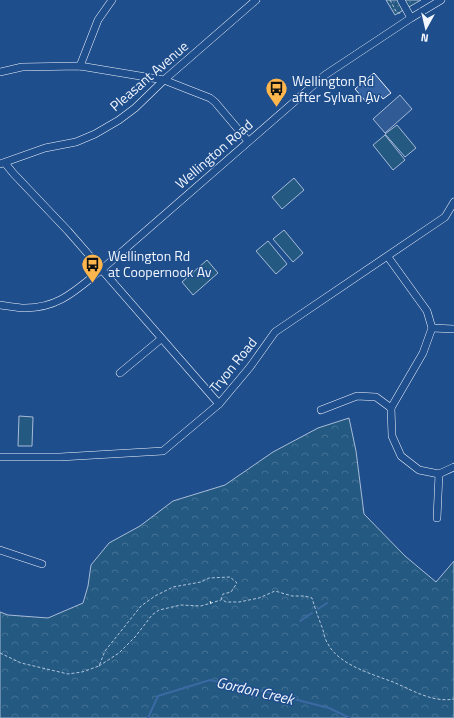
<svg xmlns="http://www.w3.org/2000/svg" width="454" height="718" font-family="'Titillium Web',sans-serif">
	<style>
		.grass { fill: url(#grass-dots); stroke: #a8bbd7 }
		.forest { fill: url(#forest-crowns); stroke: #a8bbd7 }
		.garden { fill: #245a82; stroke: #a8bbd7 }
		.parking { fill: #305b95; stroke: #a8bbd7 }
		.lines { fill: none; stroke-linecap: round; stroke-linejoin: round }
		.stream { stroke: #3b69a3; stroke-width: 2 }
		.building { fill: #3563a3; stroke: #f2f6ff }
		.minor-casing { stroke: #f2f6ff; stroke-width: 8 }
		.path { stroke: #b3c4dc; stroke-width: 1; stroke-dasharray: 3 2; stroke-linecap: butt }
		.minor { stroke: #1f4e8c; stroke-width: 7 }
		.fence { stroke: #f2f6ff; stroke-width: 1; stroke-dasharray: 5 2; stroke-linecap: butt }
		.labels { text-anchor: middle; stroke-width: 3; stroke-linejoin: round; paint-order: stroke }
		.street-label { font-size: 14px; fill: #f2f6ff; stroke: #1f4e8c }
		.poi-label { font-size: 14px; fill: #f2f6ff; stroke: #1f4e8c; text-anchor: start }
		.water-label { font-size: 15px; font-style: italic; fill: #f2f6ff; stroke: #1f4e8c }
	</style>
	<defs>
		<pattern id="grass-dots" width="8" height="8" patternUnits="userSpaceOnUse"><rect width="8" height="8" fill="#245a82"/><path d="M2 2h.1M6 6h.1" fill="none" stroke="#447295" stroke-width="1.8" stroke-linecap="round"/></pattern>
		<pattern id="forest-crowns" width="20" height="18" patternUnits="userSpaceOnUse"><rect width="20" height="18" fill="#245a82"/><path d="M2 6a3 3 0 1 1 6 0M12 15a3 3 0 1 1 6 0" fill="none" stroke="#447295"/></pattern>
	</defs>
	<rect width="100%" height="100%" fill="#1f4e8c"/>
	<path class="grass" d="M386,0H421L395,15Z"/>
	<path class="forest" d="M349,418L356,451L364,514L405,556L436,582L454,561V718H0V612L8,615L48,618L83,603L88,586L91,565L109,543L140,526L173,501L225,485L273,452L318,428Z"/>
	<g class="garden">
		<path d="M397,125L416,148L405,157L385,134Z"/>
		<path d="M385,135L405,160L393,170L373,145Z"/>
		<path d="M294,178L304,190L282,209L272,197Z"/>
		<path d="M284,230L303,253L293,262L273,239Z"/>
		<path d="M268,241L287,264L276,274L256,251Z"/>
		<path d="M207,260L218,273L193,295L182,282Z"/>
		<path d="M19,416L33,417L32,446H18Z"/>
	</g>
	<path class="parking" d="M400,95L412,109L385,133L373,119Z"/>
	<g class="lines">
		<g class="stream">
			<path d="M318,609L327,603"/>
			<path d="M300,621L312,613"/>
			<path d="M148,718L158,696L210,680L262,691L329,708L350,718"/>
		</g>
	</g>
	<path class="building" d="M374,73L391,93L383,99L379,94L368,104L355,89Z"/>
	<g class="lines">
		<defs>
			<g id="minor">
				<path d="M401,0L411,18"/>
				<path d="M80,66L98,20L112,0"/>
				<path d="M0,72L22,67L80,66L164,80L210,98L215,102L248,141"/>
				<path d="M5,163L13,173L68,231L219,404"/>
				<path d="M0,164L45,148L76,142L95,134L119,120L135,108L164,80L256,0"/>
				<path d="M388,257L427,311L432,328L423,353L391,408L392,436L401,456L419,470L439,474L454,467"/>
				<path d="M0,305C8,306 17,308 25,308C59,308 76,290 101,270L325,75L411,18L441,0"/>
				<path d="M432,328L454,329"/>
				<path d="M120,373L161,339"/>
				<path d="M321,410L357,396L376,397L391,408"/>
				<path d="M0,457H60L163,451L219,404L250,367L275,332L445,217L454,202"/>
				<path d="M437,518L439,474"/>
				<path d="M0,550L42,564"/>
			</g>
		</defs>
		<use href="#minor" class="minor-casing"/>
		<g class="path">
			<path d="M390,0L397,13H401"/>
			<path d="M0,653L21,663L68,674L82,672L99,666L105,651L141,606L155,596L173,587L201,582L209,578L230,577L237,583L231,592L223,594L221,599L226,602H239L259,598L275,591L292,596H305L312,598C315,609 319,619 323,630C324,634 325,640 328,644C339,665 372,674 393,682C412,690 433,703 454,699"/>
			<path d="M99,666L119,653L135,637L152,615L159,610L181,605L201,606L221,600"/>
		</g>
		<use href="#minor" class="minor"/>
		<path class="fence" d="M210,601L211,604"/>
	</g>
	<defs>
		<symbol id="bus-pin" viewBox="-11 -11 22 30"><path d="M0 17L-7.5 6A9.5 9.5 0 1 1 7.5 6Z" fill="#ffb74d" stroke="#1f4e8c"/><path d="M-5-6H5V4H4V6H2V4H-2V6H-4V4H-5ZM-3.5-4V0h7V-4ZM-3.5 1.2v1.5H-2V1.2ZM2 1.2v1.5H3.5V1.2Z" fill="#111"/></symbol>
	</defs>
	<g fill-rule="evenodd">
		<use href="#bus-pin" x="264" y="76" width="25" height="34"/>
		<use href="#bus-pin" x="80" y="252" width="25" height="34"/>
	</g>
	<g class="labels">
		<g class="street-label">
			<text transform="translate(149 76) rotate(-41)" y="5">Pleasant Avenue</text>
			<text transform="translate(214 154) rotate(-41)" y="5">Wellington Road</text>
			<text transform="translate(233 365) rotate(-51)" y="5">Tryon Road</text>
		</g>
		<g class="poi-label">
			<text x="292" y="86">Wellington Rd<tspan x="292" dy="16">after Sylvan Av</tspan></text>
			<text x="108" y="261">Wellington Rd<tspan x="108" dy="16">at Coopernook Av</tspan></text>
		</g>
		<g class="water-label">
			<text transform="translate(255 691) rotate(13)" y="5">Gordon Creek</text>
		</g>
	</g>
	<g transform="translate(426 28) rotate(188)" stroke="#1f4e8c" stroke-width="3" paint-order="stroke">
	<path d="M0-3L7 15L0 10L-7 15Z" fill="#f2f6ff"/>
	<text y="-6" font-size="11" font-weight="bold" text-anchor="middle" fill="#f2f6ff">N</text>
	</g>
</svg>
